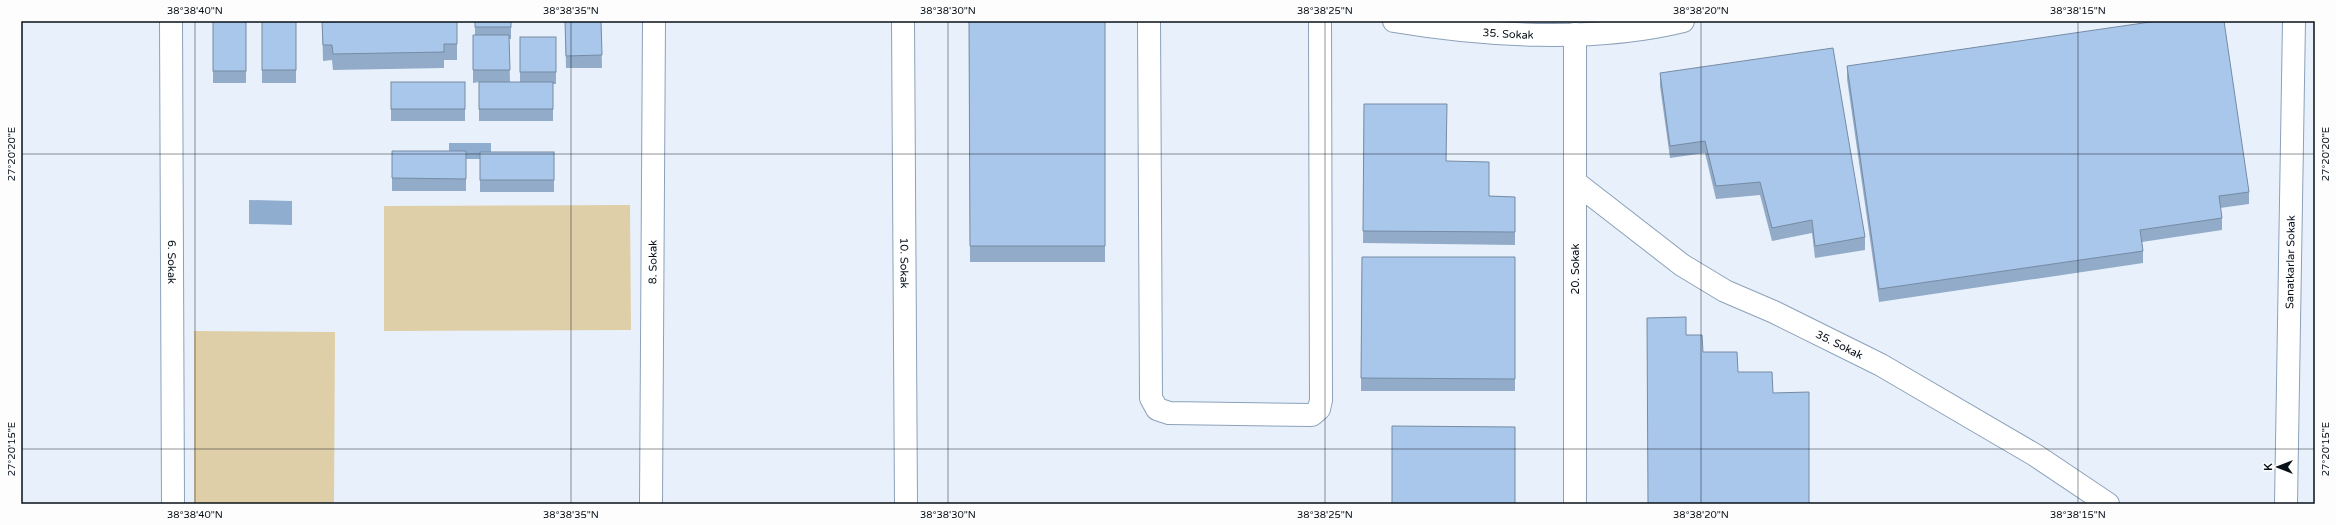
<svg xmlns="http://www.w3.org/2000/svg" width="2336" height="525" font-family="'Varela Round',sans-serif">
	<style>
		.green { fill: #dfcfa8 }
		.water { fill: #8fadcf }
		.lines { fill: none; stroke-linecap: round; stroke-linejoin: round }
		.minor-casing { stroke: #8ca1b9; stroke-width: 24 }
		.minor { stroke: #fff; stroke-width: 22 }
		.wall { fill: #91abc9 }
		.building { fill: #a9c7ea; stroke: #768ba4 }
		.ticks { fill: none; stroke: #081018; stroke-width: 1; stroke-opacity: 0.45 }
		.labels { text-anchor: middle; stroke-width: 4; stroke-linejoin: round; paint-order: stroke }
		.street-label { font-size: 11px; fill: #081018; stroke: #fdfdfd }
		.neatline { fill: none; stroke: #081018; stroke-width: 1.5 }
		.ticks-label { font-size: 10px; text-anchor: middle; fill: #081018 }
	</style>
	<rect width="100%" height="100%" fill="#e8f1fb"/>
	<g class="green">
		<path d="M630,205L631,330L384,331V206Z"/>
		<path d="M194,331L335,332L334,504H194Z"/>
	</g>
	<g class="water">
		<rect x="449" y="143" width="42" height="16"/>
		<path d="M249,200L292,201V225L249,224Z"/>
	</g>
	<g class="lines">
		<defs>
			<g id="minor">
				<path id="s1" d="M171,21L173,504"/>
				<path id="s2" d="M903,21L906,504"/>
				<path d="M1149,21L1151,398L1157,409L1169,413L1312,415L1319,409L1321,400L1320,21"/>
				<path id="s3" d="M1394,21C1483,36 1594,43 1683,21"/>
				<path id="s4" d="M1575,182L1682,265L1725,291L1774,312L1881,365L2035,455L2108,504"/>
				<path id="s5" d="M651,504L654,21"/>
				<path d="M1575,504V34"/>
				<path id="s6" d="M2286,504L2294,21"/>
			</g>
		</defs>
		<use href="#minor" class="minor-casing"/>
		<use href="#minor" class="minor"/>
	</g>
	<g class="wall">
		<rect x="213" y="21" width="33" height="62"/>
		<rect x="262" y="21" width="34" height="62"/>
		<path d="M475,21H511V39H509L510,82H520V37H556V84H553V121H479V82L473,83V35H475Z"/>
		<path d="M565,21H601L602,68H566L565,23Z"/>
		<path d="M969,21H1105V262H970Z"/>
		<path d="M322,22L457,44V60H444V68L333,70L332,60L323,61Z"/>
		<path d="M1847,66L2249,192V204L2220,208L2222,218V230L2142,242L2143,251V263L1879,302L1847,79Z"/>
		<path d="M1660,73L1865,237V250L1815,258L1812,233L1772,241L1760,195L1716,199L1705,153L1670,158L1660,86Z"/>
		<rect x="391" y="82" width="74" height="39"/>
		<path d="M1364,104L1446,161L1489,196L1515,197V245L1363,243Z"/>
		<rect x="392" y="151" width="74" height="40"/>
		<rect x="480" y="152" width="74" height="40"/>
		<path d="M1362,257H1515V391H1361Z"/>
	</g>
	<g class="building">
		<rect x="213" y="21" width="33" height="50"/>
		<rect x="262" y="21" width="34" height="49"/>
		<path d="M359,21H457V44H444V52L333,54L332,45H323L322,22Z"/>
		<rect x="475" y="21" width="36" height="6"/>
		<path d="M565,21H601L602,55L566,56Z"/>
		<path d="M969,21H1105V246H970Z"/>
		<path d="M2157,21H2224L2249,192L2219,196L2222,218L2140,230L2143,251L1879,289L1847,66Z"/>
		<path d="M473,35H509L510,70H473Z"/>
		<rect x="520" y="37" width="36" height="35"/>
		<path d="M1833,48L1865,237L1815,246L1812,220L1772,228L1760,182L1716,186L1705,141L1670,146L1660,73Z"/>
		<rect x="391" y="82" width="74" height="27"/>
		<rect x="479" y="82" width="74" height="27"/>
		<path d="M1364,104H1447L1446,161L1489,162V196L1515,197V232L1363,231Z"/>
		<path d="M392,151H466V179L392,178Z"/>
		<rect x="480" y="152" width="74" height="28"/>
		<path d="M1362,257H1515V379L1361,378Z"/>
		<path d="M1686,317V335H1702L1703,352H1737L1738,372H1772L1773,393L1809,392V504H1648L1647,318Z"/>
		<path d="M1392,426L1515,427V504H1392Z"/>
	</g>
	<path class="ticks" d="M195,21V504M571,21V504M948,21V504M1325,21V504M1701,21V504M2078,21V504M21,154H2315M21,449H2315"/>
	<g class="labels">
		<g class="street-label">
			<text dy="4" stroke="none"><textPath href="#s3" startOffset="115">35. Sokak</textPath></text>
			<text dy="4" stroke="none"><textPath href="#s1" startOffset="241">6. Sokak</textPath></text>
			<text dy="4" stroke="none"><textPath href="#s5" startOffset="242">8. Sokak</textPath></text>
			<text dy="4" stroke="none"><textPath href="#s2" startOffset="242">10. Sokak</textPath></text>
			<text dy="4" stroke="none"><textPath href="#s6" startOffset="242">Sanatkarlar Sokak</textPath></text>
			<text transform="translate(1575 269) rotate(-90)" y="4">20. Sokak</text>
			<text dy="4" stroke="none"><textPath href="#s4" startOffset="312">35. Sokak</textPath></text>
		</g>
	</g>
	<rect width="2336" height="525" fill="none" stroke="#fdfdfd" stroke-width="44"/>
	<g transform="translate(2278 467) rotate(270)" stroke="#fdfdfd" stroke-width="3" paint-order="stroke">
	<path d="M0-3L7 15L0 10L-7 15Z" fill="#081018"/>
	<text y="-6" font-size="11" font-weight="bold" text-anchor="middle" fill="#081018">K</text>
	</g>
	<rect x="22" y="22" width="2292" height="481" class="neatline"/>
	<g class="ticks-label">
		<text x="195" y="14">38°38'40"N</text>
		<text x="571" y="14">38°38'35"N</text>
		<text x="948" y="14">38°38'30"N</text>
		<text x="1325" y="14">38°38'25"N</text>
		<text x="1701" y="14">38°38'20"N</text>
		<text x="2078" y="14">38°38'15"N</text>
		<text transform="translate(2325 154) rotate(-90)" y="4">27°20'20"E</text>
		<text transform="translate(11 154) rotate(-90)" y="4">27°20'20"E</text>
		<text transform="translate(2325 449) rotate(-90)" y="4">27°20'15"E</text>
		<text transform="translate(11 449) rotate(-90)" y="4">27°20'15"E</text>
		<text x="195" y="518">38°38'40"N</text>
		<text x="571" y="518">38°38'35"N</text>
		<text x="948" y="518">38°38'30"N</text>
		<text x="1325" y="518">38°38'25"N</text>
		<text x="1701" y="518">38°38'20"N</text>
		<text x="2078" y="518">38°38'15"N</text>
	</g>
</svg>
